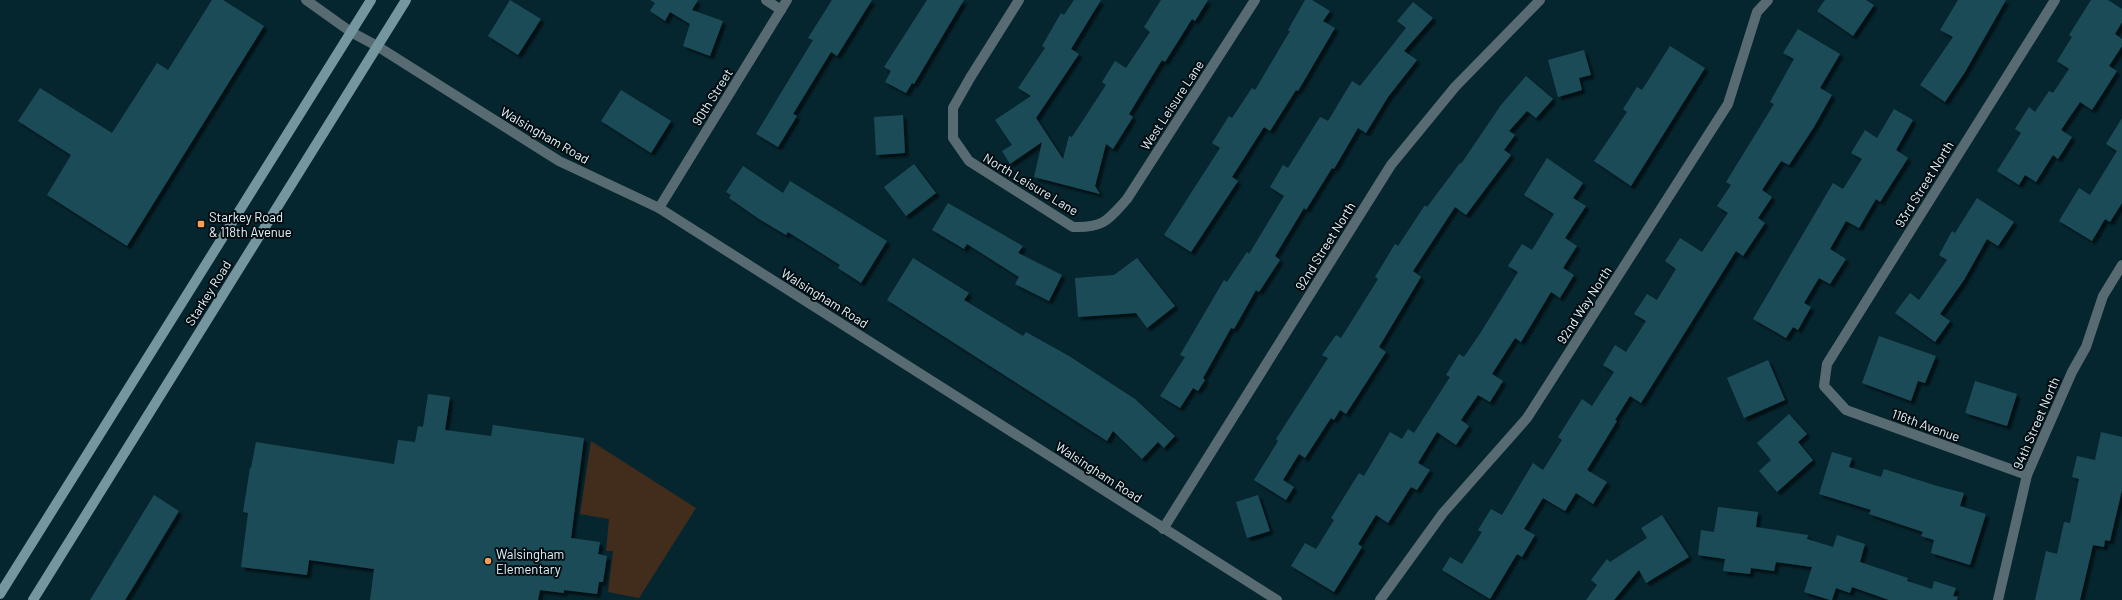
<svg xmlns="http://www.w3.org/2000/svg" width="2122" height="600" font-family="Barlow,sans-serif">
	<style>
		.green { fill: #422d1d }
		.building { fill: #1b4c59; filter: url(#shadow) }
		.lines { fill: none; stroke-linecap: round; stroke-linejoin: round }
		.minor { stroke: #586b72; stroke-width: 10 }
		.secondary { stroke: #76969f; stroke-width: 10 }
		.poi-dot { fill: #fb9e51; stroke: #030d11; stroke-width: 1.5 }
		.labels { text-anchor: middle; stroke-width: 4; stroke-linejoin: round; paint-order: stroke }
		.street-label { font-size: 13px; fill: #e4f5fb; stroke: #030d11 }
		.poi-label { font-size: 13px; fill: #e4f5fb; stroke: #030d11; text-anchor: start }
	</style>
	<defs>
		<filter id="shadow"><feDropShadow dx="3.5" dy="3.5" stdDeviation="1" flood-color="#0009"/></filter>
	</defs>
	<rect width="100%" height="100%" fill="#05262f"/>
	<path class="green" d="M591,441L696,508L639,598L608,592L613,551H606L609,519L580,514Z"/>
	<g class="building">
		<path d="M212,0H223L264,26L127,246L47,195L71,155L18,121L40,88L112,133L157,63L168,70Z"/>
		<path d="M510,0L541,19L518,55L488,36Z"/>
		<path d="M650,0H698L692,10L723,21L710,56L683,46L690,24L670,12L665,21L650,11L655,3Z"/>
		<path d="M832,0H872L837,56L831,52L793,114L797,116L778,147L756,134L813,40L808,38Z"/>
		<path d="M927,0H964L914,84L912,83L906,93L885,82L891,71L884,67Z"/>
		<path d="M1074,0H1101L1071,49L1079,54L1036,118L1063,159L1069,136L1072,137L1106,85L1102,82L1115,61L1126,68L1150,32L1144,27L1161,0H1208L1195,21L1192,19L1165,62L1162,60L1129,114L1133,117L1113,149L1106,144L1095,186L1100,194L1034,177L1042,142L1010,164L1002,151L1012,145L995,120L1031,96L1018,88L1045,48L1042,46L1061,13L1064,15Z"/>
		<path d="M1305,0H1312L1330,11L1323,21L1335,28L1298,91L1296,90L1270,131L1264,127L1232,177L1238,181L1191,252L1164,235L1220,148L1212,143L1229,116L1232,118L1252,88L1255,90L1290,31L1288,30Z"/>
		<path d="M1825,0H1866L1874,5L1853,36L1817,11Z"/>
		<path d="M1958,0H2006L1965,72L1945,102L1920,85L1953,37L1940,30Z"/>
		<path d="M2091,0H2108L2122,9V22L2115,34L2122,39V46L2109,66L2117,71L2092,110L2080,102L2061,130L2072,137L2058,159L2053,155L2036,182L2025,175L2019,185L1997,171L2021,133L2015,129L2029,107L2035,112L2049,91L2053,93L2069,69L2057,61L2072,37L2069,35Z"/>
		<path d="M1413,2L1433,18L1404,51L1417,60L1388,97L1366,133L1358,128L1334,169L1332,168L1306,210L1304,208L1275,256L1280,260L1259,292L1256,290L1234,329L1231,328L1203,378L1205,380L1198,391L1193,388L1180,408L1160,396L1185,357L1180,355L1224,280L1227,282L1247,252L1249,254L1284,196L1270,187L1283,165L1288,168L1320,117L1328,121L1352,81L1360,86L1406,28L1397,21Z"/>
		<path d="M1798,29L1840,54L1820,88L1832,95L1814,127L1789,165L1781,161L1762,190L1772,197L1758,218L1765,223L1743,256L1736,251L1641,403L1630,396L1615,420L1617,421L1587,470L1607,482L1593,504L1576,493L1565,511L1543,498L1524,529L1535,535L1522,557L1517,554L1490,599L1442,570L1450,557L1462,564L1482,532L1478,530L1491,509L1502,515L1533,463L1543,470L1562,440L1558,437L1582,399L1592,406L1614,372L1603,365L1615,345L1626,352L1646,321L1634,314L1647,294L1657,300L1676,269L1665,261L1680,238L1702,252L1728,213L1717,206L1731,185L1726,182L1774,104L1770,102L1794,59L1783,53Z"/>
		<path d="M1670,46L1705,68L1631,186L1594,161L1627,112L1623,109L1637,87L1642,90Z"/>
		<path d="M1584,50L1591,75L1579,78L1582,90L1558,97L1548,60Z"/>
		<path d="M1526,76L1553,99L1536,118L1527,111L1509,131L1515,135L1504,150L1511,155L1466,215L1455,207L1413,271L1421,277L1379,347L1386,352L1346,414L1340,410L1334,420L1331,418L1305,458L1299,454L1283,480L1294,487L1286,500L1254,480L1278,441L1276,439L1328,358L1322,355L1336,335L1341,338L1378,279L1375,277L1395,244L1398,246L1425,205L1427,207L1460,163L1461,164L1501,105Z"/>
		<path d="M621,90L671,121L651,153L601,121Z"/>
		<path d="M1894,109L1913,120L1896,150L1908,158L1880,202L1876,199L1859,228L1846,221L1830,249L1846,259L1830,284L1819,278L1804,303L1811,307L1798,330L1793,327L1786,338L1753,319L1833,183L1843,189L1862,159L1851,153L1865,130L1877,138Z"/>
		<path d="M903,115L905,153L876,155L874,117Z"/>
		<path d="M2122,118V203L2110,222L2105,219L2092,241L2059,221L2079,188L2090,195L2117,151L2106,144Z"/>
		<path d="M1547,158L1583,183L1573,198L1586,206L1565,238L1577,246L1563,268L1574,275L1560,298L1551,292L1521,342L1515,338L1492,374L1503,381L1490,402L1478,395L1461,420L1469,426L1456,445L1437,432L1418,463L1430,470L1417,490L1411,487L1388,523L1376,515L1358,544L1362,547L1334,592L1291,566L1305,543L1316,549L1334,520L1331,518L1359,473L1364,476L1390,432L1402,439L1408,429L1414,433L1450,377L1446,375L1459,354L1464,357L1481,332L1518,272L1508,266L1522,244L1532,250L1554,214L1524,195Z"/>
		<path d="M914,164L936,193L906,216L884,187Z"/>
		<path d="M743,166L783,193L790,181L887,241L861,283L838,268L840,265L788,232L786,235L759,219L729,198L731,195L726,192Z"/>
		<path d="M1977,198L2014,222L1998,246L1987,239L1964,280L1940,314L1950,321L1935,342L1895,313L1910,293L1919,300L1947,260L1939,255L1952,231L1955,233Z"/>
		<path d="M948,203L1023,246L1018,253L1062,275L1049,301L1015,284L1019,277L967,244L964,249L932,230Z"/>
		<path d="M913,258L969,293L964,300L1023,336L1026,332L1069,356L1135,399L1175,436L1164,448L1158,442L1142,459L1113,431L1107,441L887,300Z"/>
		<path d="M1137,258L1175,306L1147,328L1136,313L1078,317L1075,278L1114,275Z"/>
		<path d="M1879,336L1936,356L1925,383L1918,381L1911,401L1862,383Z"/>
		<path d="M1768,360L1785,400L1744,418L1727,378Z"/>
		<path d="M1975,381L2017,394L2007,426L1965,413Z"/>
		<path d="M428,394L450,397L445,430L491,436L493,425L584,438L571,538L600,542L598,554L607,556L603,582H599L597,594L564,590V593L540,590L538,600H370L374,569L309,560L307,575L241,567L248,513L243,512L250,468H251L256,442L394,464L398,440L415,442L418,426L423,427Z"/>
		<path d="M1789,414L1807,434L1798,442L1813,460L1777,492L1759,471L1771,460L1757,443Z"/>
		<path d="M2101,432L2122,437V490L2110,541L2105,540L2104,547L2093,545L2080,600H2035L2046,551L2057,554L2064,522L2070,523L2079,479L2072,477L2077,456L2095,460Z"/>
		<path d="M1832,452L1852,458L1849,467L1881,477L1884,469L1937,486L1964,493L1960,506L1986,514L1970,565L1931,553L1934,540L1921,536L1923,532L1869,514L1871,510L1819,494Z"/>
		<path d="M154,495L179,511L135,584L125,600H90Z"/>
		<path d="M1258,495L1270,531L1247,538L1236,502Z"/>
		<path d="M1718,507L1758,512L1756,527L1808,535L1807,539L1833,547L1837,535L1865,544L1860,562L1908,578L1907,581L1932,589L1934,581L1956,588L1953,596L1958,597L1957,600H1889L1852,587L1850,593L1836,588L1832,600H1830L1804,592L1812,567L1776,562L1774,571L1751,568L1750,574L1723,571L1725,559L1698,555L1701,530L1714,532Z"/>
		<path d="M1662,515L1689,557L1646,583L1639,570L1614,600H1586L1597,585L1591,580L1607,559L1610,562L1647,538L1641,528Z"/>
	</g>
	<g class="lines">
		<g class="minor">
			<path d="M306,0L351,32L377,46L559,161L659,208L1277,600"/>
			<path d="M766,0L781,10"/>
			<path d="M1019,0L970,78L953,108V138L969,161L1073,227C1104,228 1108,220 1127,199L1255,0"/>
			<path d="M659,208L787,0"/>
			<path d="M2027,475L1846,410L1824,386L1827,364L2055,0"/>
			<path d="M1163,529L1391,165L1455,87L1540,0"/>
			<path d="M1380,600L1443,513L1527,418L1728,104L1757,12L1768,0"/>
			<path d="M1998,600L2027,475L2072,372L2086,347L2103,296L2122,265"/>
		</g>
		<g class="secondary">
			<path d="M0,594L371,0"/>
			<path d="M33,600L406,0"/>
		</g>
	</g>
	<g class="poi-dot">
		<rect x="197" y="220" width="8" height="8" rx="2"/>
		<circle cx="488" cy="561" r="4"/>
	</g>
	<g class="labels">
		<g class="street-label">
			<text transform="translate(712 97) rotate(-58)" y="5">90th Street</text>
			<text transform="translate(1172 105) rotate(-57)" y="5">West Leisure Lane</text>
			<text transform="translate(545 135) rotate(30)" y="5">Walsingham Road</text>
			<text transform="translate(1031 184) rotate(31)" y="5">North Leisure Lane</text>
			<text transform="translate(1924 184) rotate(-58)" y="5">93rd Street North</text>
			<text transform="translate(1325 246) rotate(-58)" y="5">92nd Street North</text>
			<text transform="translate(208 293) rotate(-58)" y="5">Starkey Road</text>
			<text transform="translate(825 298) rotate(32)" y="5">Walsingham Road</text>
			<text transform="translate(1584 305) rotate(-57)" y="5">92nd Way North</text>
			<text transform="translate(2036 423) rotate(-67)" y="5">94th Street North</text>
			<text transform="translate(1926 425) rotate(20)" y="5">116th Avenue</text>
			<text transform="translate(1099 472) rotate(33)" y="5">Walsingham Road</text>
		</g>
		<g class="poi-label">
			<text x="209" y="222">Starkey Road<tspan x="209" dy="15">&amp; 118th Avenue</tspan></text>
			<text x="496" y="559">Walsingham<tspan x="496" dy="15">Elementary</tspan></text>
		</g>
	</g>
</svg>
